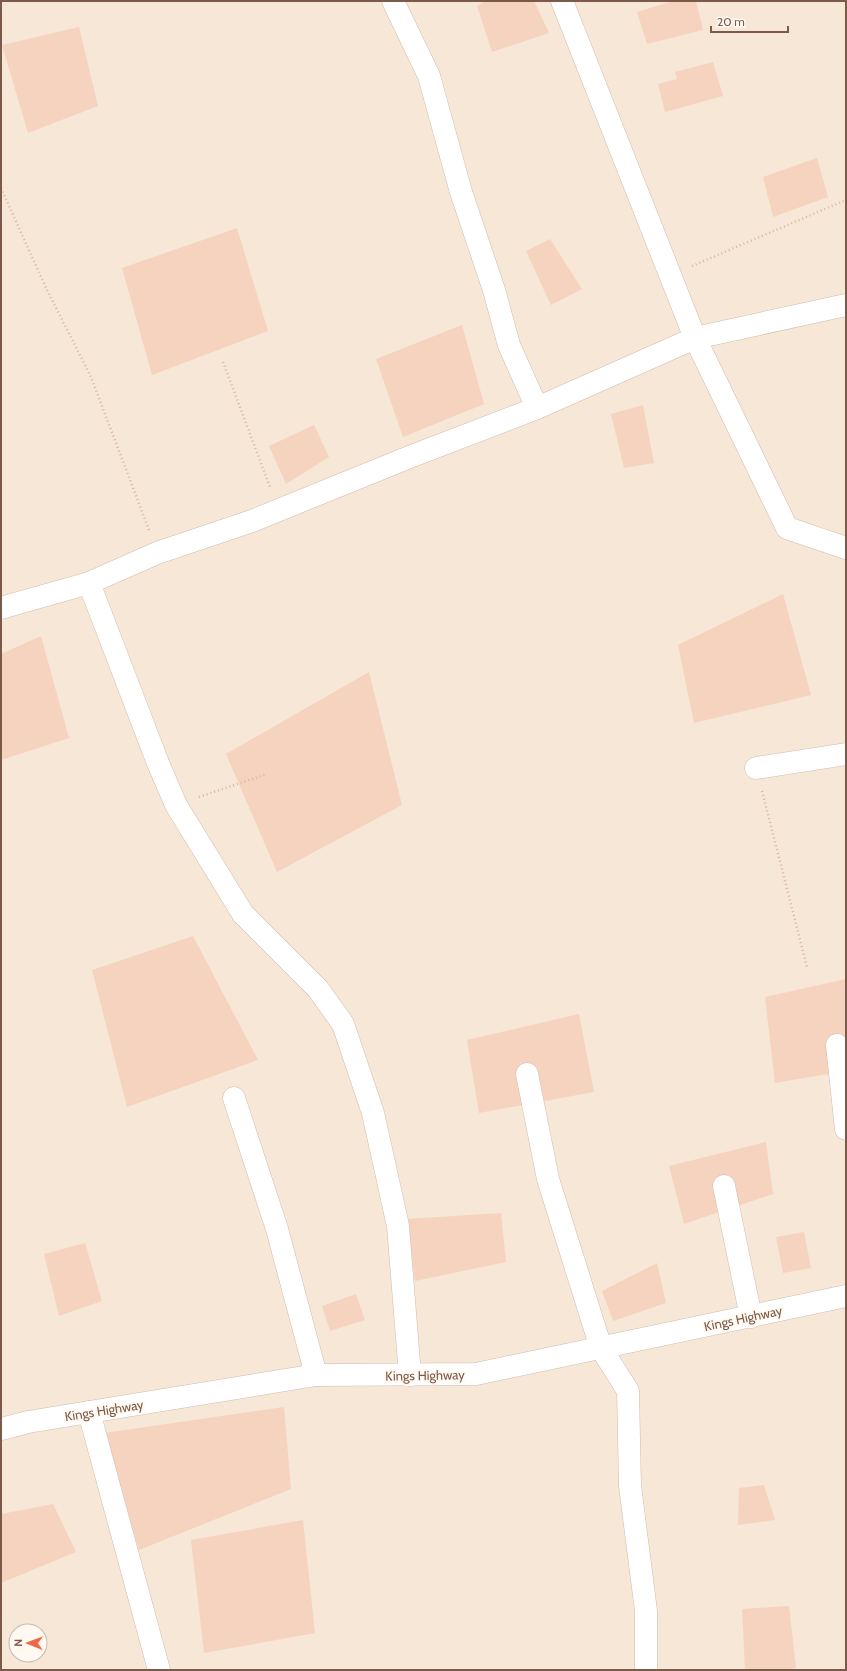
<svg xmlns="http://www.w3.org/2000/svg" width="847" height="1671" font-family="Cabin,sans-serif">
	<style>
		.residential { fill: #f6e7d7; fill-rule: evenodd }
		.building { fill: #f6d3bf }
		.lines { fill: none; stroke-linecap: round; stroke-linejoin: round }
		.minor-casing { stroke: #d2bcad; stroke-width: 23 }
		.path { stroke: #dbb6a1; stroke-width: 2.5; stroke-dasharray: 1 3; stroke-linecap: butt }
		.minor { stroke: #fff; stroke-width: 22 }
		.labels { text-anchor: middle; stroke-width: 4; stroke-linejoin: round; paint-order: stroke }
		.street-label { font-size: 13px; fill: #7b5a4a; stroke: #fff9f1 }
	</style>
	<rect width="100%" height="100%" fill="#fef5e9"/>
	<path class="residential" d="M1,1H846V1670H1ZM16,1631H40V1655H16Z"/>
	<g class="building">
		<path d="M485,1H534L549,33L492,52L477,6Z"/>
		<path d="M673,1H696L703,30L647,44L637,12Z"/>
		<path d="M79,27L98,106L28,133L2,45Z"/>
		<path d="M713,62L723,96L665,112L658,84L677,79L675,72Z"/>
		<path d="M817,158L828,197L773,217L763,177Z"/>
		<path d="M237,228L268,331L152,375L122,268Z"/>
		<path d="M550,239L582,289L551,305L526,251Z"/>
		<path d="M462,325L484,404L403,437L376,359Z"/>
		<path d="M643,405L654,463L624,468L611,414Z"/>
		<path d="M314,425L329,457L286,484L269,446Z"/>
		<path d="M783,594L811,695L694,723L678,645Z"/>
		<path d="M41,636L69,738L1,760V654Z"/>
		<path d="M369,672L402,805L277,872L226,754Z"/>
		<path d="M193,936L258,1060L127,1107L92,970Z"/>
		<path d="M846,979V1071L775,1083L765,997Z"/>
		<path d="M579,1014L594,1092L479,1113L467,1040Z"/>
		<path d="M766,1142L773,1194L684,1224L669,1166Z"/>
		<path d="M501,1213L506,1262L415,1281L407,1219Z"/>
		<path d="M804,1232L811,1268L783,1273L776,1237Z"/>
		<path d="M85,1243L102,1301L59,1316L44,1254Z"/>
		<path d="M657,1263L666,1303L613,1321L602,1291Z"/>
		<path d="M356,1294L365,1320L330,1331L322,1306Z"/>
		<path d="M284,1407L291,1489L139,1550L104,1433Z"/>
		<path d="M764,1485L775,1520L738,1525L739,1488Z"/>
		<path d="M53,1504L76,1552L1,1583V1514Z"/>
		<path d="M303,1520L315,1633L204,1653L191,1540Z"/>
		<path d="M789,1606L796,1668L785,1670H745L742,1609Z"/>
	</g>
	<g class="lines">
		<defs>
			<g id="minor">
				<path d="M393,1L429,76L461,192L494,290L509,345L537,408"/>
				<path d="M562,1L695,338L787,528L846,548"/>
				<path d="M89,583L158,763L176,805L243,914L318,989L343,1024L373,1113L398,1226L410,1375"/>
				<path d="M1,608L89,583L157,553L252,521L412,456L537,408L695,338L846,305"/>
				<path d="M756,768L846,754"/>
				<path d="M837,1045L846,1129"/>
				<path d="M527,1074L548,1179L601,1348L628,1391L630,1486L646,1611V1670"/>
				<path d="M234,1098L277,1229L316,1375"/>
				<path d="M724,1186L751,1317"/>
				<path d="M89,1412L159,1670"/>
				<path d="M1,1429L28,1422L316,1375L476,1374L846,1296"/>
			</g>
		</defs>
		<use href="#minor" class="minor-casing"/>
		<g class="path">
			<path d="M1,188L46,288L91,377L149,530"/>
			<path d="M692,266L846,200"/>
			<path d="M223,362L270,487"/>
			<path d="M762,791L807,967"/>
			<path d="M199,797L267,774"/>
		</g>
		<use href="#minor" class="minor"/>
	</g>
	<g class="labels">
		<g class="street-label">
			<text transform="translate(743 1318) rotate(-12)" y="5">Kings Highway</text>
			<text transform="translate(425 1375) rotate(-1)" y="5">Kings Highway</text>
			<text transform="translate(104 1410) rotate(-9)" y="5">Kings Highway</text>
		</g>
	</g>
	<rect width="847" height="1671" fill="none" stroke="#7b5a4a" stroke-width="4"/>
	<g transform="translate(28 1643) rotate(271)"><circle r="19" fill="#fff9f1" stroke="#cab9ae"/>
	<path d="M0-3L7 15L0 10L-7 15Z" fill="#ef6947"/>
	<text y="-6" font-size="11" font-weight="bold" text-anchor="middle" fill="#7b5a4a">N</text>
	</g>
	<path d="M711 26v6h77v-6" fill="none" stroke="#7b5a4a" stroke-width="2"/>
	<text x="717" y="26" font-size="12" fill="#7b5a4a" stroke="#fff9f1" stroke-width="3" paint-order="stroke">20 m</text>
</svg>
